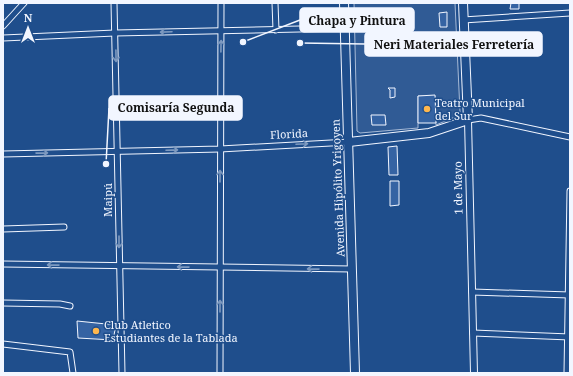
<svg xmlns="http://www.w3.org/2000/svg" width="573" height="376" font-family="'Noto Serif',serif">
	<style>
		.built { fill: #305b95; stroke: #a8bbd7 }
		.building { fill: #3563a3; stroke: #f2f6ff }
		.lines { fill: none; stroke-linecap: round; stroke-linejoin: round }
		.minor-casing { stroke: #f2f6ff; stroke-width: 7 }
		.tertiary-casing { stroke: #f2f6ff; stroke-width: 8 }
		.primary-casing { stroke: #f2f6ff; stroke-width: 10 }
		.minor { stroke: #1f4e8c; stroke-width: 5 }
		.tertiary { stroke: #1f4e8c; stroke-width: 6 }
		.primary { stroke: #1f4e8c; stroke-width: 8 }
		.oneway { stroke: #7e9ac0 }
		.poi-dot { fill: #ffb74d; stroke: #1f4e8c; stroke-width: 1.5 }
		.labels { text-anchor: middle; stroke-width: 3; stroke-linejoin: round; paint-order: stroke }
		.poi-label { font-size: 11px; fill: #f2f6ff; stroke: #1f4e8c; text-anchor: start }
		.street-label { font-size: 11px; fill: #f2f6ff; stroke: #1f4e8c }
		.leader { fill: none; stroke: #f2f6ff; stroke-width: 1.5 }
		.callout-dot { fill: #f2f6ff; stroke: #1f4e8c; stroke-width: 1.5 }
		.callout { fill: #f2f6ff; stroke: #f2f6ff; stroke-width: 1.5 }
		.callout-label { font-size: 12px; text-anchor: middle; font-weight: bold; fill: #111 }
	</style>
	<rect width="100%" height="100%" fill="#1f4e8c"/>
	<path class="built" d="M354,3H455L460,112L457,116L436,125L435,96H418V128L360,133L357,131Z"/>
	<g class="building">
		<path d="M511,3H519V9H510Z"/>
		<path d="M447,12V27H440L439,13Z"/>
		<path d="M388,88H395V97L390,98V90Z"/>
		<path d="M435,95L436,123H418V96Z"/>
		<path d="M371,115H385L386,125H372Z"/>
		<path d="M397,146L398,175H389L388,147Z"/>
		<path d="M390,181H399V205L390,206Z"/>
		<path d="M77,321L116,325L113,340L78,338Z"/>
	</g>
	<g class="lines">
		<defs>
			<g id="minor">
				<path d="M114,3L122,373"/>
				<path d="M275,3L276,30"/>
				<path d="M463,20L570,13"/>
				<path d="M3,26L24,3"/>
				<path d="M3,38L115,33L345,28"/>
				<path d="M468,120L481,118L570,137"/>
				<path d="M3,154L220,149L349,142"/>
				<path d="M3,229L64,227"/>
				<path d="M3,264L352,269"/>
				<path d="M472,292L570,295"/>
				<path d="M3,303L60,304L70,306"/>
				<path d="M473,333L570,337"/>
				<path d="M3,344L70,352L73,373"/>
				<path d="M220,373L221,3"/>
				<path d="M567,373L570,191"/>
			</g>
			<path id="tertiary" d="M468,120L474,373"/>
			<g id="primary">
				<path d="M344,3L355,373"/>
				<path d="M349,142L429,133L468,120L463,3"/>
			</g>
		</defs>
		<use href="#minor" class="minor-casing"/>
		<use href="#tertiary" class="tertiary-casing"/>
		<use href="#primary" class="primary-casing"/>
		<use href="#minor" class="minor"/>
		<use href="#tertiary" class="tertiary"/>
		<use href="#primary" class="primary"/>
	</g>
	<defs><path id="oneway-shaft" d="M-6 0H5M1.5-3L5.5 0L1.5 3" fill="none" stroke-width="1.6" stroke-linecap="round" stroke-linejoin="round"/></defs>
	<g class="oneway">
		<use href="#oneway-shaft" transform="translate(166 32) rotate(178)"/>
		<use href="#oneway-shaft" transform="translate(221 46) rotate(-89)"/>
		<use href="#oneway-shaft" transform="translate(116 56) rotate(89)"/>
		<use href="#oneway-shaft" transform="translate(302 144) rotate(-3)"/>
		<use href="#oneway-shaft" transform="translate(172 150) rotate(-2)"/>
		<use href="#oneway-shaft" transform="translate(42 153) rotate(-1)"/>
		<use href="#oneway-shaft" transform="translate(220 176) rotate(-90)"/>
		<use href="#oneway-shaft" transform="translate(119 242) rotate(90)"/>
		<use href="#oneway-shaft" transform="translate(53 265) rotate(-179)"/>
		<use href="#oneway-shaft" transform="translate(183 267) rotate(-179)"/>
		<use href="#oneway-shaft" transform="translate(313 269) rotate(-179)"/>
		<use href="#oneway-shaft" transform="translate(220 306) rotate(-90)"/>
	</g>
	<g class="poi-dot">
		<circle cx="427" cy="109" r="4"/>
		<circle cx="96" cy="331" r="4"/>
	</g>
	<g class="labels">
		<g class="poi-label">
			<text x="435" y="107">Teatro Municipal<tspan x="435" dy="13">del Sur</tspan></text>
			<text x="104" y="329">Club Atletico<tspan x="104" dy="13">Estudiantes de la Tablada</tspan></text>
		</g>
		<g class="street-label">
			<text transform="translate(289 134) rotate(-3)" y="4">Florida</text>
			<text transform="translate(338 188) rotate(-92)" y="4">Avenida Hipólito Yrigoyen</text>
			<text transform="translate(458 188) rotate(-91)" y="4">1 de Mayo</text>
			<text transform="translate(108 200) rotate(-90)" y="4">Maipú</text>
		</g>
	</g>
	<path class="leader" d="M243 42L300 20M300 43L365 44M106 164L109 108"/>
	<g class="callout-dot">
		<circle cx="243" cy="42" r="4"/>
		<circle cx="300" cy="43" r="4"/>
		<circle cx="106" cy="164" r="4"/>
	</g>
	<g class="callout">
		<rect x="300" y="8" width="114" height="24" rx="4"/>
		<rect x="365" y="32" width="177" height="24" rx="4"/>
		<rect x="109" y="96" width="133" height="24" rx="4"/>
	</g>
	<g class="callout-label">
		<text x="357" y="25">Chapa y Pintura</text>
		<text x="454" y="49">Neri Materiales Ferretería</text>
		<text x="176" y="112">Comisaría Segunda</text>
	</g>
	<rect width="573" height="376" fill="none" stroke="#f2f6ff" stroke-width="8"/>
	<g transform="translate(28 28)" stroke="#1f4e8c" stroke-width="3" paint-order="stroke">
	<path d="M0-3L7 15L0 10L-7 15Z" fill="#f2f6ff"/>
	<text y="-6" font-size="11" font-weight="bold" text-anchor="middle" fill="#f2f6ff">N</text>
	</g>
</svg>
